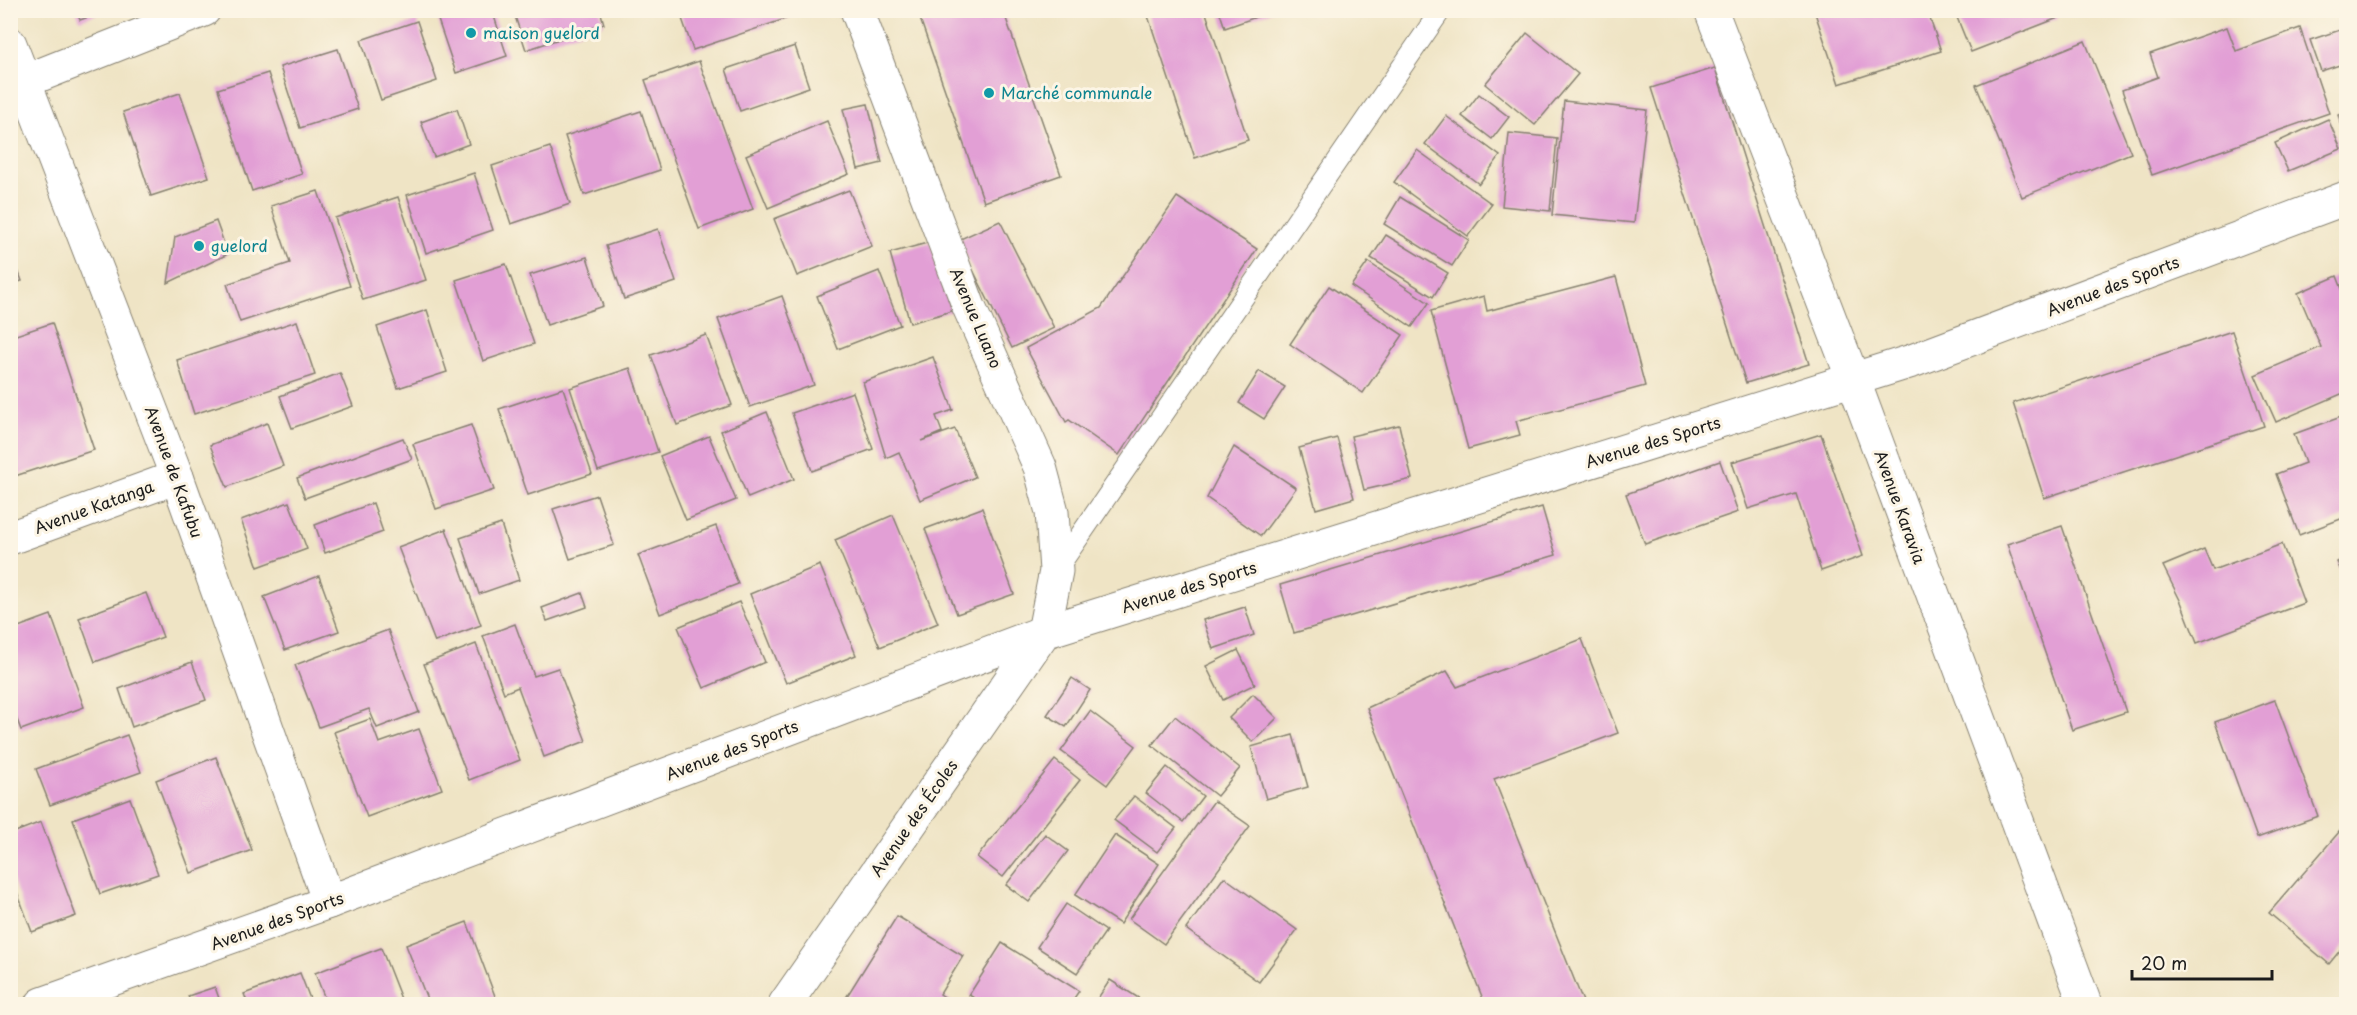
<svg xmlns="http://www.w3.org/2000/svg" width="2357" height="1015" font-family="'Playpen Sans',sans-serif">
	<style>
		.building { fill: #e29fd5 }
		.lines { fill: none; stroke-linecap: round; stroke-linejoin: round }
		.lane-casing { stroke: #868070; stroke-width: 22 }
		.street-casing { stroke: #868070; stroke-width: 35 }
		.secondary-casing { stroke: #868070; stroke-width: 35 }
		.lane { stroke: #fff; stroke-width: 20 }
		.street { stroke: #fff; stroke-width: 33 }
		.secondary { stroke: #fff; stroke-width: 33 }
		.culture-dot { fill: #0f9aa8; stroke: #fcf5e5; stroke-width: 2 }
		.labels { text-anchor: middle; stroke-width: 6; stroke-linejoin: round; paint-order: stroke }
		.culture-label { font-size: 16px; fill: #0d838f; stroke: #fcf5e5; text-anchor: start }
		.street-label { font-size: 16px; fill: #1c1c1c; stroke: #fcf5e5 }
	</style>
	<rect width="100%" height="100%" fill="#fcf5e5"/>
	<filter id="ink" filterUnits="userSpaceOnUse"><feTurbulence type="fractalNoise" baseFrequency=".0167" numOctaves="2"/><feDisplacementMap in="SourceGraphic" scale="12" xChannelSelector="R" yChannelSelector="G"/><feConvolveMatrix kernelMatrix="1 2 1 2 8 2 1 2 1" color-interpolation-filters="sRGB"/></filter>
	<filter id="wash" filterUnits="userSpaceOnUse"><feTurbulence type="fractalNoise" baseFrequency=".008" numOctaves="4" result="noise"/><feDisplacementMap in="SourceGraphic" scale="24" xChannelSelector="R" yChannelSelector="G"/><feGaussianBlur stdDeviation="1.35" result="paint"/><feColorMatrix in="noise" values="0 0 0 0 0 0 0 0 0 0 0 0 0 0 0 0 0 1.4 0 .05"/><feComposite in="paint" operator="in"/></filter>
	<g filter="url(#wash)">
		<rect width="100%" height="100%" fill="#efe4c5"/>
		<g id="blocks">
			<g class="building">
				<path d="M76,10H105V11L80,20Z"/>
				<path d="M492,10L507,56L456,73L435,11Z"/>
				<path d="M513,10H600L604,24L526,50Z"/>
				<path d="M679,10H809V11L693,50Z"/>
				<path d="M917,10H1003L1061,175L984,202Z"/>
				<path d="M1146,10H1205L1248,140L1195,158Z"/>
				<path d="M1219,10H1273V11L1225,28Z"/>
				<path d="M1814,10H1927L1941,51L1839,84Z"/>
				<path d="M1954,10H2055L2058,18L1971,52Z"/>
				<path d="M417,21L437,81L381,100L361,40Z"/>
				<path d="M2227,27L2236,51L2300,28L2329,113L2152,175L2122,90L2158,77L2150,54Z"/>
				<path d="M2346,28V63L2321,71L2310,40Z"/>
				<path d="M1527,33L1578,74L1535,125L1485,84Z"/>
				<path d="M2085,41L2131,153L2022,197L1976,85Z"/>
				<path d="M795,46L809,87L740,111L726,69Z"/>
				<path d="M338,49L358,109L300,128L280,67Z"/>
				<path d="M699,61L753,209L699,229L645,80Z"/>
				<path d="M1715,68L1809,364L1746,383L1651,88Z"/>
				<path d="M268,73L302,174L252,191L218,89Z"/>
				<path d="M180,93L209,177L151,196L123,112Z"/>
				<path d="M1479,94L1509,117L1492,139L1462,116Z"/>
				<path d="M1564,101L1647,110L1634,223L1552,215Z"/>
				<path d="M868,104L882,163L858,169L843,109Z"/>
				<path d="M457,109L469,144L434,157L421,122Z"/>
				<path d="M641,111L660,170L584,195L565,136Z"/>
				<path d="M2346,111V136L2338,115Z"/>
				<path d="M1446,116L1500,156L1479,184L1425,144Z"/>
				<path d="M2328,119L2341,149L2288,171L2275,143Z"/>
				<path d="M827,121L849,174L768,208L746,155Z"/>
				<path d="M1509,133L1557,138L1550,211L1502,206Z"/>
				<path d="M550,147L570,204L511,224L492,166Z"/>
				<path d="M1417,150L1492,204L1468,236L1394,182Z"/>
				<path d="M474,173L493,230L426,253L407,195Z"/>
				<path d="M849,190L872,246L797,276L774,219Z"/>
				<path d="M318,191L350,286L240,322L227,284L290,263L271,206Z"/>
				<path d="M398,197L426,280L363,300L335,218Z"/>
				<path d="M1177,197L1257,249L1119,455L1069,420L1066,422L1026,348L1101,308Z"/>
				<path d="M1400,197L1469,240L1452,266L1384,224Z"/>
				<path d="M216,221L228,254L168,283L175,237Z"/>
				<path d="M1000,221L1054,328L1012,348L958,240Z"/>
				<path d="M658,229L676,282L624,299L606,246Z"/>
				<path d="M1386,235L1448,273L1433,297L1371,258Z"/>
				<path d="M931,242L952,311L910,323L890,253Z"/>
				<path d="M10,249L22,281L10,284Z"/>
				<path d="M587,257L603,306L547,325L530,275Z"/>
				<path d="M1368,262L1429,303L1412,327L1351,286Z"/>
				<path d="M506,264L534,344L483,361L456,280Z"/>
				<path d="M879,271L900,325L838,349L817,296Z"/>
				<path d="M2337,276L2346,299V392L2276,422L2255,375L2321,347L2298,293Z"/>
				<path d="M1616,277L1645,386L1516,421L1520,435L1468,449L1431,311L1484,296L1487,311Z"/>
				<path d="M1329,286L1403,335L1363,393L1290,344Z"/>
				<path d="M782,296L814,385L750,407L718,319Z"/>
				<path d="M427,310L447,372L398,388L377,327Z"/>
				<path d="M297,321L315,375L194,414L177,360Z"/>
				<path d="M52,323L94,450L15,476L10,461V337Z"/>
				<path d="M2232,331L2264,426L2044,498L2013,403Z"/>
				<path d="M706,335L732,405L677,425L651,355Z"/>
				<path d="M933,357L953,410L936,416L942,432L921,441L955,429L975,477L920,500L899,452L886,458L863,382Z"/>
				<path d="M630,368L658,452L598,471L570,388Z"/>
				<path d="M1259,371L1285,387L1264,419L1239,403Z"/>
				<path d="M340,373L353,406L292,428L280,396Z"/>
				<path d="M563,388L592,474L528,495L499,409Z"/>
				<path d="M853,392L873,449L812,471L792,413Z"/>
				<path d="M767,412L794,479L748,498L721,431Z"/>
				<path d="M2341,417L2346,432V517L2299,535L2276,474L2305,463L2294,434Z"/>
				<path d="M267,423L283,466L227,487L210,445Z"/>
				<path d="M471,425L494,490L436,509L413,444Z"/>
				<path d="M1399,425L1412,479L1364,490L1351,436Z"/>
				<path d="M1821,434L1863,556L1821,571L1796,494L1748,509L1732,462Z"/>
				<path d="M709,436L736,500L686,520L660,456Z"/>
				<path d="M403,438L412,459L305,498L297,478Z"/>
				<path d="M1337,438L1354,498L1316,509L1299,448Z"/>
				<path d="M1234,447L1296,488L1261,536L1207,498Z"/>
				<path d="M1720,461L1738,512L1645,544L1626,494Z"/>
				<path d="M597,495L614,545L570,559L553,509Z"/>
				<path d="M289,502L307,549L258,567L241,520Z"/>
				<path d="M373,503L383,532L325,553L315,525Z"/>
				<path d="M1542,507L1556,555L1294,633L1280,585Z"/>
				<path d="M982,508L1014,594L957,614L925,529Z"/>
				<path d="M893,515L938,623L880,647L835,540Z"/>
				<path d="M501,524L519,580L479,594L460,538Z"/>
				<path d="M716,526L738,584L660,614L638,555Z"/>
				<path d="M2062,526L2126,712L2072,730L2007,544Z"/>
				<path d="M446,529L481,625L435,642L398,547Z"/>
				<path d="M2282,544L2304,603L2197,643L2181,602L2163,566L2204,549L2213,570Z"/>
				<path d="M2346,557V582L2337,562Z"/>
				<path d="M820,565L856,655L786,683L750,594Z"/>
				<path d="M319,576L339,631L285,650L264,597Z"/>
				<path d="M146,593L163,637L95,662L79,618Z"/>
				<path d="M582,593L587,607L547,621L542,608Z"/>
				<path d="M739,602L765,662L704,688L678,627Z"/>
				<path d="M1245,607L1254,635L1213,649L1203,620Z"/>
				<path d="M51,615L84,707L21,730L10,701V630Z"/>
				<path d="M515,624L534,676L558,668L586,741L544,757L518,687L504,693L483,636Z"/>
				<path d="M388,630L419,712L377,728L369,709L319,727L295,665Z"/>
				<path d="M1582,639L1618,733L1494,779L1584,1004H1485L1367,708L1447,671L1457,687Z"/>
				<path d="M476,644L520,760L469,780L424,664Z"/>
				<path d="M1238,650L1255,684L1223,700L1206,666Z"/>
				<path d="M192,662L206,700L132,727L119,689Z"/>
				<path d="M1072,678L1090,690L1066,727L1047,715Z"/>
				<path d="M1253,694L1277,718L1253,742L1229,718Z"/>
				<path d="M2275,700L2318,816L2257,838L2215,722Z"/>
				<path d="M1090,711L1136,746L1107,785L1061,751Z"/>
				<path d="M1175,716L1240,768L1217,796L1152,745Z"/>
				<path d="M370,719L379,743L419,729L442,789L367,817L334,732Z"/>
				<path d="M127,735L141,772L50,805L36,769Z"/>
				<path d="M1293,735L1308,787L1266,799L1251,747Z"/>
				<path d="M216,757L252,850L191,873L156,780Z"/>
				<path d="M1055,760L1080,780L1003,877L977,857Z"/>
				<path d="M1167,767L1203,796L1183,822L1146,793Z"/>
				<path d="M1134,796L1176,828L1157,852L1114,820Z"/>
				<path d="M130,798L158,874L100,894L73,819Z"/>
				<path d="M1214,801L1250,826L1164,944L1129,919Z"/>
				<path d="M41,822L76,916L32,932L10,873V834Z"/>
				<path d="M2346,824V943L2329,964L2269,913Z"/>
				<path d="M1045,834L1068,851L1029,902L1006,885Z"/>
				<path d="M1115,835L1159,864L1120,924L1075,895Z"/>
				<path d="M1224,877L1297,930L1259,982L1186,929Z"/>
				<path d="M1066,904L1106,931L1077,973L1037,947Z"/>
				<path d="M897,916L963,956L940,994L955,1004H842Z"/>
				<path d="M467,922L498,1004H429L406,945Z"/>
				<path d="M1002,943L1079,991L1070,1004H984L969,995Z"/>
				<path d="M381,948L403,1004H327L315,973Z"/>
				<path d="M300,973L312,1004H248L244,994Z"/>
				<path d="M1110,980L1148,1004H1094Z"/>
				<path d="M215,987L221,1004H191L188,996Z"/>
			</g>
		</g>
	</g>
	<g filter="url(#ink)">
		<use href="#blocks" fill-opacity="0" stroke="#868070" stroke-width="1.5"/>
		<g class="lines">
			<defs>
				<path id="lane" d="M1057,569L1441,10"/>
				<g id="street">
					<path d="M10,44L177,477L329,902"/>
					<path d="M10,87L204,10"/>
					<path d="M10,538L177,477"/>
					<path d="M42,1004L329,902L1044,632L1912,361L2346,198"/>
					<path d="M785,1004L1044,632L1056,571L1052,512L1040,467L969,307L857,10"/>
				</g>
				<path id="secondary" d="M1711,10L1853,379L2085,1004"/>
			</defs>
			<use href="#lane" class="lane-casing"/>
			<use href="#street" class="street-casing"/>
			<use href="#secondary" class="secondary-casing"/>
			<use href="#lane" class="lane"/>
			<use href="#street" class="street"/>
			<use href="#secondary" class="secondary"/>
		</g>
	</g>
	<g class="culture-dot">
		<circle cx="471" cy="33" r="6"/>
		<circle cx="989" cy="93" r="6"/>
		<circle cx="199" cy="246" r="6"/>
	</g>
	<g class="labels">
		<g class="culture-label">
			<text x="483" y="39">maison guelord</text>
			<text x="1001" y="99">Marché communale</text>
			<text x="211" y="252">guelord</text>
		</g>
		<g class="street-label">
			<text transform="translate(2113 286) rotate(-21)" y="6">Avenue des Sports</text>
			<text transform="translate(976 318) rotate(67)" y="6">Avenue Luano</text>
			<text transform="translate(1653 442) rotate(-17)" y="6">Avenue des Sports</text>
			<text transform="translate(174 472) rotate(70)" y="6">Avenue de Kafubu</text>
			<text transform="translate(94 507) rotate(-20)" y="6">Avenue Katanga</text>
			<text transform="translate(1900 507) rotate(70)" y="6">Avenue Karavia</text>
			<text transform="translate(1189 587) rotate(-17)" y="6">Avenue des Sports</text>
			<text transform="translate(732 750) rotate(-21)" y="6">Avenue des Sports</text>
			<text transform="translate(914 818) rotate(-55)" y="6">Avenue des Écoles</text>
			<text transform="translate(277 921) rotate(-20)" y="6">Avenue des Sports</text>
		</g>
	</g>
	<rect width="2357" height="1015" fill="none" stroke="#fcf5e5" stroke-width="36"/>
	<path d="M2132 970v9h140v-9" fill="none" stroke="#1c1c1c" stroke-width="3"/>
	<text x="2141" y="970" font-size="18" fill="#1c1c1c" stroke="#fcf5e5" stroke-width="4.5" paint-order="stroke">20 m</text>
</svg>
